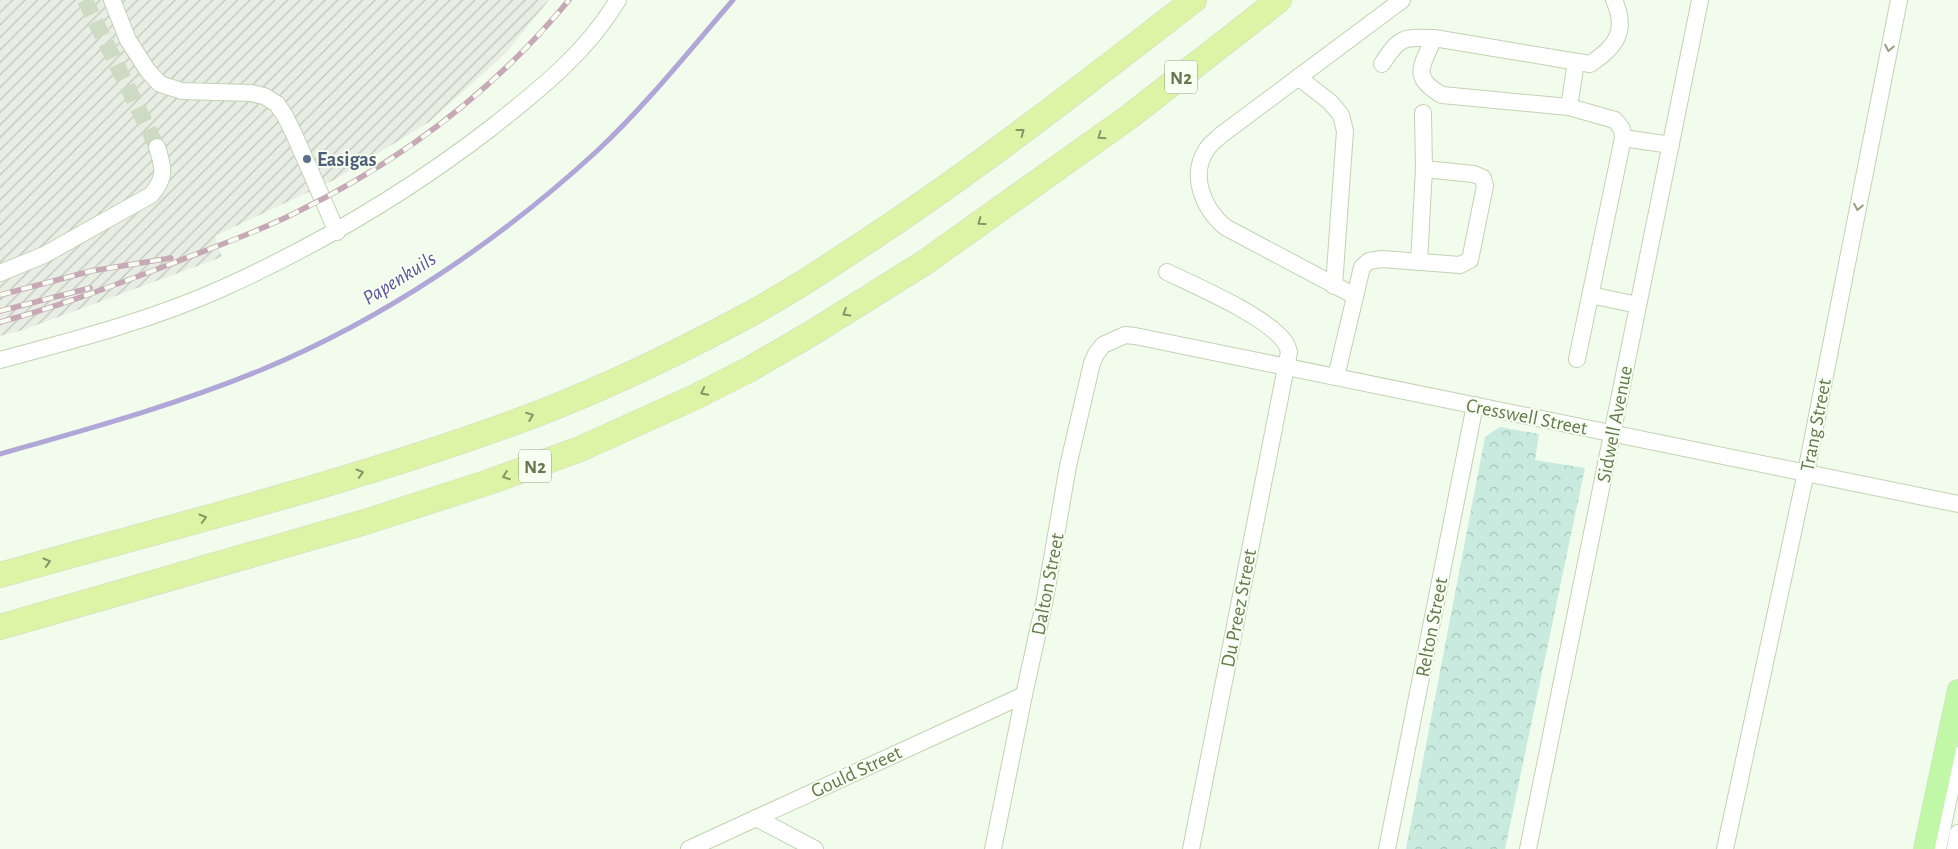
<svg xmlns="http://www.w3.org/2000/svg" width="1958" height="849" font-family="'Alegreya Sans',sans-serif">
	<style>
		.industrial { fill: url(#industrial-furrows) }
		.forest { fill: url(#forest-crowns) }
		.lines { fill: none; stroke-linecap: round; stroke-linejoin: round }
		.stream { stroke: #b0a6d8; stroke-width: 5 }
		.minor-tunnel { stroke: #cedbc4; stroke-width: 16; stroke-dasharray: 16 8; stroke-linecap: butt }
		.minor-casing { stroke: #c2d2b3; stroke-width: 18 }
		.major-casing { stroke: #d4d9cd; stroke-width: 22 }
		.highway-casing { stroke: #d4d9cd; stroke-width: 26 }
		.minor { stroke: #fff; stroke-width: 16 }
		.major { stroke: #c0f8a7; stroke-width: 21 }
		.highway { stroke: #dbf4a5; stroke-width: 25 }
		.rail-casing { stroke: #c7a8b5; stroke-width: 5.5 }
		.rail { stroke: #f6fff2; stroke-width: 4; stroke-dasharray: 11; stroke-linecap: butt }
		.oneway { stroke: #95a083 }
		.oneway2 { stroke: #849764 }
		.service-dot { fill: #5c6f8a; stroke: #f6fff2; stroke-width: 2 }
		.labels { text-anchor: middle; stroke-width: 4; stroke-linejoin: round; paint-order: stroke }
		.shield { fill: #f6fff2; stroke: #92a07f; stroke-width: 1 }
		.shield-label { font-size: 19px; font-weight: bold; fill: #67784e }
		.service-label { font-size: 20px; font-weight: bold; fill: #4e5e75; stroke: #f6fff2; text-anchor: start }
		.street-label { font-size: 20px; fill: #67784e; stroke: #f6fff2 }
		.water-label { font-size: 21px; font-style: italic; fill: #63519f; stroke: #f6fff2 }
	</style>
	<defs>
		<pattern id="industrial-furrows" width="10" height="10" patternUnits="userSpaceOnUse" patternTransform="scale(1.25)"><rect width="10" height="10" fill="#e9eee4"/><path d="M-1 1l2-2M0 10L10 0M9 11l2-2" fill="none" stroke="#c1c6bb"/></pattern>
		<pattern id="forest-crowns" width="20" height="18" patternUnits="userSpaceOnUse" patternTransform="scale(1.25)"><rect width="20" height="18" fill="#c9ebdf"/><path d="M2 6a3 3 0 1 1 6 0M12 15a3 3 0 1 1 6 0" fill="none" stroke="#a7c3b7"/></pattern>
	</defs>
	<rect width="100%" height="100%" fill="#f1fcec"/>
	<path class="industrial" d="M0,0H549L506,53L429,122L336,179L215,236L222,257L23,330L0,336Z"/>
	<path class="forest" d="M1500,427L1539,434L1535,460L1585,468L1505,849H1406L1485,437Z"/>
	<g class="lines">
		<path class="stream" d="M0,454C88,429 176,405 261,370C384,319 499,241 597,151C646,105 689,51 733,0"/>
		<path class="minor-tunnel" d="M85,0L157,147"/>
		<defs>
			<g id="minor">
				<path d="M112,0L128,40L148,71L160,84L182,91L251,93L264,96L277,104L285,116L294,134L337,232"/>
				<path d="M1434,38C1422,66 1410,77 1442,95L1569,107L1615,120L1622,129L1623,138L1577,359"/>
				<path d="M1382,64C1399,37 1403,37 1434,38L1590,64C1616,47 1628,31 1614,0"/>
				<path d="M1298,77L1330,102L1341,115L1345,131L1334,286"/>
				<path d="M1569,107L1576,62"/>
				<path d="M1623,138L1671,145"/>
				<path d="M1419,262L1424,169L1423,113"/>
				<path d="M1167,272C1196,286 1266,316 1284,341C1287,344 1288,349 1289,352L1191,849"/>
				<path d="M0,273L44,255L151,195C166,178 164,168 157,147"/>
				<path d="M1590,295L1638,305"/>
				<path d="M1355,296L1225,227C1203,208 1189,175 1207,149C1210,144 1217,139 1221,135L1402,0"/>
				<path d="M0,360C75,340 152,320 223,288C318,245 408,192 491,128C539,90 586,53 618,0"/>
				<path d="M1336,377L1362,267L1369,261L1382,259L1460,265L1470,260L1485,186L1483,178L1474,174L1424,169"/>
				<path d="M756,818L815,849"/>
				<path d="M689,849L1024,695"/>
				<path d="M993,849L1024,695L1045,599L1068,466L1092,363L1096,354L1103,345L1125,335L1135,336L1958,504"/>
				<path d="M1387,849L1475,405"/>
				<path d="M1528,849L1700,0"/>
				<path d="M1725,849L1806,472L1899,0"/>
				<path d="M1938,849L1958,755"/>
				<path d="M1955,849L1958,833"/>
			</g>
			<path id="major" d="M1924,849L1958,690"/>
			<g id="highway">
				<path d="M0,575C170,527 345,484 510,424C588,396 664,360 737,321C777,300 815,276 852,251C971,174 1082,86 1194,0"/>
				<path d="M0,627L365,522L489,482L580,449L695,397L750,369L812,333L924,263L1129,117L1279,0"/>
			</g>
		</defs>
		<use href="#minor" class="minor-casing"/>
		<use href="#major" class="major-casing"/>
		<use href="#highway" class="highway-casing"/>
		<use href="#minor" class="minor"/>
		<use href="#major" class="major"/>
		<use href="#highway" class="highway"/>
		<defs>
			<g id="rail">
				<path d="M0,295L91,271L171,258"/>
				<path d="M0,311L90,288"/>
				<path d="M0,322C58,307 112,286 168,265C211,248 256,233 297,212C403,160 494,91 569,0"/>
			</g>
		</defs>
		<use href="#rail" class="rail-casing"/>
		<use href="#rail" class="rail"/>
	</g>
	<defs><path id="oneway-chevron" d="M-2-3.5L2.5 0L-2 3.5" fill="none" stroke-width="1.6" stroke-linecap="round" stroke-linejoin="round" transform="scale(1.25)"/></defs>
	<g class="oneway">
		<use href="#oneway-chevron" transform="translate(1889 48) rotate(101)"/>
		<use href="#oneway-chevron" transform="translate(1858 207) rotate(101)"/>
	</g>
	<g class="oneway2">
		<use href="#oneway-chevron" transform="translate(1021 132) rotate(-37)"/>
		<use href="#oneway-chevron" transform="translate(1101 136) rotate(145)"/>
		<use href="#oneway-chevron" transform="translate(981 222) rotate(144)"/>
		<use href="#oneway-chevron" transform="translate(846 313) rotate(149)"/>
		<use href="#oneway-chevron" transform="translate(704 392) rotate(153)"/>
		<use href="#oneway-chevron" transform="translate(530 416) rotate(-21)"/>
		<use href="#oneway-chevron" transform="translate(360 473) rotate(-16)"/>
		<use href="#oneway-chevron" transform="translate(506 476) rotate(160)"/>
		<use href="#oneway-chevron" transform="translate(203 518) rotate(-16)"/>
		<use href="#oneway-chevron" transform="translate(47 562) rotate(-16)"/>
	</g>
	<circle class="service-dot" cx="307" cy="159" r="5"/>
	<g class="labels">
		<g class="shield">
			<rect x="1165" y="60.5" width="32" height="33" rx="4"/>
			<rect x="519" y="449.5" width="32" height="33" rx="4"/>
		</g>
		<g class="shield-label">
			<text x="1181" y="84">N2</text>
			<text x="535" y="473">N2</text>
		</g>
		<g class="service-label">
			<text x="317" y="166">Easigas</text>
		</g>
		<g class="street-label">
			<text transform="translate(1527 416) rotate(11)" y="7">Cresswell Street</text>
			<text transform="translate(1614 424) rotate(-79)" y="7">Sidwell Avenue</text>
			<text transform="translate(1815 425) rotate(-79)" y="7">Trang Street</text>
			<text transform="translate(1047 584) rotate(-79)" y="7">Dalton Street</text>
			<text transform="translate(1238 608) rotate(-79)" y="7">Du Preez Street</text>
			<text transform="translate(1431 627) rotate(-79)" y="7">Relton Street</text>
			<text transform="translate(856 771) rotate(-25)" y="7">Gould Street</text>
		</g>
		<g class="water-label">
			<text transform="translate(399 278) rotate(-32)" y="7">Papenkuils</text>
		</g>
	</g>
</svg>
